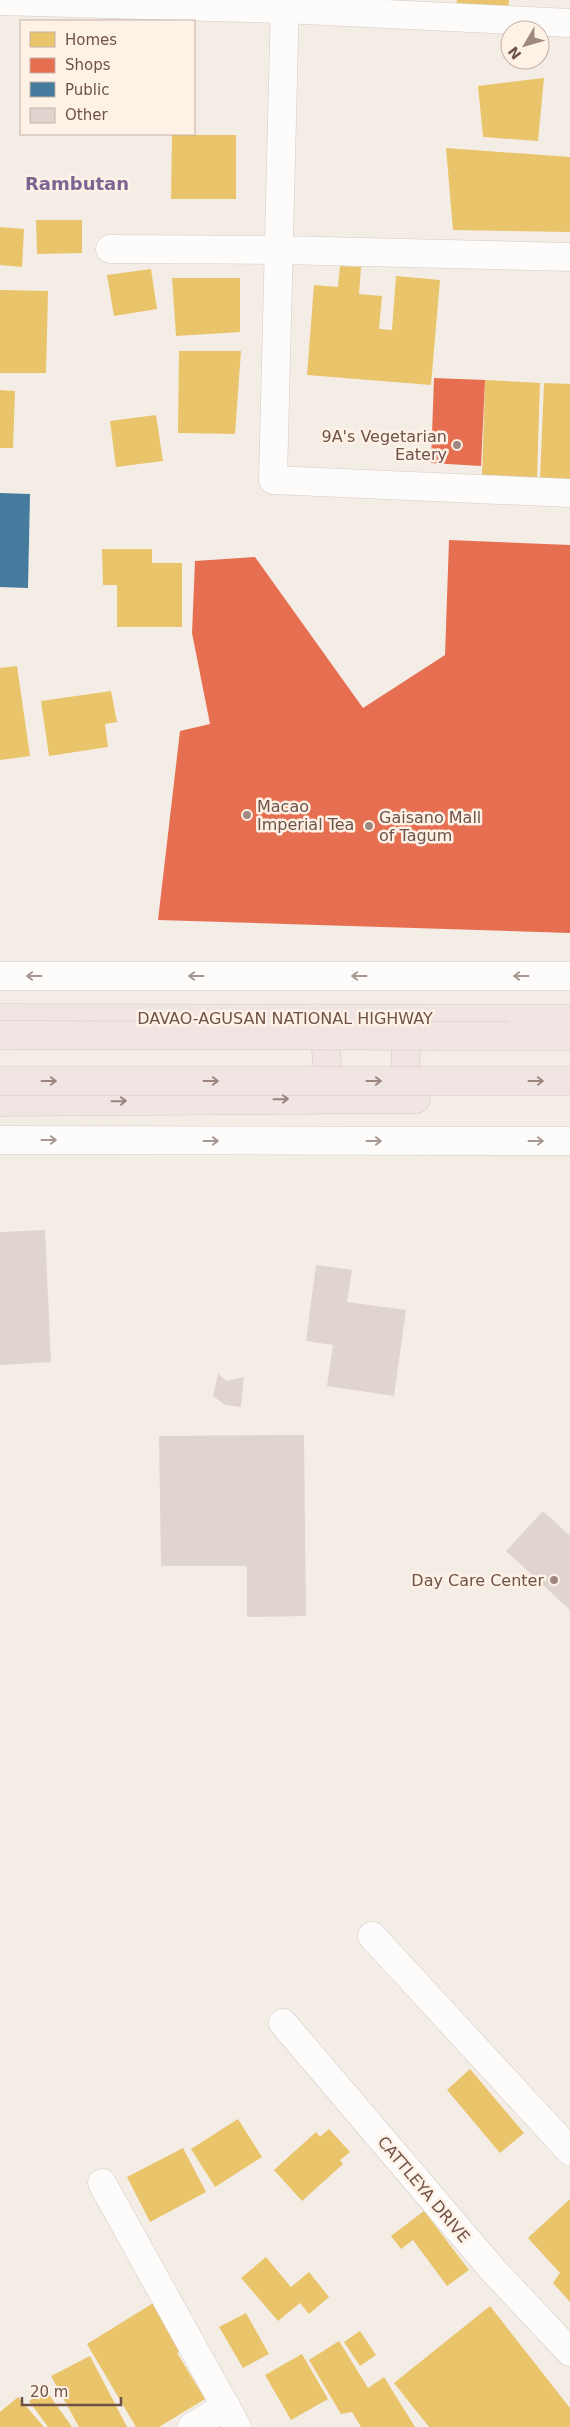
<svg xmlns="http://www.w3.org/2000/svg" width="570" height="2427" font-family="'DejaVu Sans',sans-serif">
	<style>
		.homes { fill: #e9c46a }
		.shops { fill: #e76f51 }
		.public { fill: #457b9d }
		.building { fill: #e0d4ce }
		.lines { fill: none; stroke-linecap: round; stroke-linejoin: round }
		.minor-casing { stroke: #d3cac5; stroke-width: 29 }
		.highway-casing { stroke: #d3c9c4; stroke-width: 29 }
		.minor { stroke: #fdfcfb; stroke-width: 28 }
		.highway { stroke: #f0e5e3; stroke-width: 28 }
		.highway-bridge-casing { stroke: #d3c9c4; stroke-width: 29; stroke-linecap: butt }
		.highway-bridge { stroke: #f0e5e3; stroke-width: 28 }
		.oneway { stroke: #a89690 }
		.oneway2 { stroke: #9c857f }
		.poi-dot { fill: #9e8880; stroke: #fef1e6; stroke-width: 2 }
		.labels { text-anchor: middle; stroke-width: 5; stroke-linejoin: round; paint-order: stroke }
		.poi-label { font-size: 16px; fill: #6f5249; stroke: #fef1e6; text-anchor: end }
		.street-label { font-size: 16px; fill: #6f5249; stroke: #fef1e6 }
		.neighbourhood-label { font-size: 18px; font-weight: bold; fill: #7d6593; stroke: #fef1e6 }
	</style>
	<rect width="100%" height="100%" fill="#f4ede6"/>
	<g class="homes">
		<path d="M457,0H509L508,10L456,6Z"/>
		<path d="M544,78L538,141L483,137L478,86Z"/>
		<path d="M172,135H236V199H171Z"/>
		<path d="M446,148L570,157V232L453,230Z"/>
		<path d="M36,220H82V253L37,254Z"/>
		<path d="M0,227L24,229L22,267L0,265Z"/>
		<path d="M340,266L361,267L359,294L382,296L379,329L392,330L396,276L440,280L431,385L307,375L314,285L338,287Z"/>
		<path d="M151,269L157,309L114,316L107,275Z"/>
		<path d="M172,278H240V332L176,336Z"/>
		<path d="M0,290L48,291L46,373H0Z"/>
		<path d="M179,351H241L235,434L178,433Z"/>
		<path d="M485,380L540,383L537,478L482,476Z"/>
		<path d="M544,383L570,384V481L540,479Z"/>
		<path d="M0,390L15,391L13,448H0Z"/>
		<path d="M156,415L163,461L116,467L110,421Z"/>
		<path d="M102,549H152V563H182V627H117V585H103Z"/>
		<path d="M17,666L30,756L0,760V668Z"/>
		<path d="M111,691L117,722L105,724L108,747L49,756L41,701Z"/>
		<path d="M470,2069L524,2133L500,2153L447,2090Z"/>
		<path d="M238,2119L262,2157L215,2187L191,2149Z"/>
		<path d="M329,2129L350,2152L340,2160L343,2164L302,2201L274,2170L316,2132L320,2137Z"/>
		<path d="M183,2148L206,2192L150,2222L127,2177Z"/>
		<path d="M570,2199V2302L553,2283L560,2273L528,2238Z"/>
		<path d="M424,2211L469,2270L447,2286L413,2240L401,2249L391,2236Z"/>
		<path d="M266,2257L291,2287L309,2272L329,2297L309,2314L300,2303L278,2321L241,2278Z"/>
		<path d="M155,2302L183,2350L177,2353L205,2399L159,2427H136L87,2344Z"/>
		<path d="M490,2306L570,2408V2427H429L394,2383Z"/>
		<path d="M246,2313L269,2354L243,2368L219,2327Z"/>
		<path d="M360,2331L376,2355L360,2366L344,2342Z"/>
		<path d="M339,2341L368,2388L384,2377L415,2427H361L352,2412L341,2414L309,2360Z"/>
		<path d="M302,2354L328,2399L291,2420L265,2375Z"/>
		<path d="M90,2356L127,2427H79L51,2376Z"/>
		<path d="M45,2389L72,2427H48L29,2401Z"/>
		<path d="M18,2397L44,2427H0V2412Z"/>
	</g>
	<g class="shops">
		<path d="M434,378L485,380L481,466L431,463Z"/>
		<path d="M449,540L570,545V933L158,920L180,731L210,724L192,633L195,561L255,557L363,708L445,655Z"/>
	</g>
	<path class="public" d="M0,493L30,494L28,588L0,587Z"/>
	<g class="building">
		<path d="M45,1230L51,1362L0,1365V1232Z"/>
		<path d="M316,1265L352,1270L347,1302L406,1310L394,1396L327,1386L333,1345L306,1341Z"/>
		<path d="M218,1374L227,1381L244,1377L241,1407L225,1405L213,1396Z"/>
		<path d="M304,1435L306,1616L247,1617V1566H161L159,1436Z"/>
		<path d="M543,1511L570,1536V1610L506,1551Z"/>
	</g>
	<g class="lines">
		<defs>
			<g id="minor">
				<path d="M285,0L273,480L570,493"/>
				<path d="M0,1L284,9L570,23"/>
				<path d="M110,249L280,250L570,257"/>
				<path d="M0,976H570"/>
				<path d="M0,1140L570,1141"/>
				<path d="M372,1936L570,2151"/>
				<path d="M283,2023L493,2270L570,2352"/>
				<path d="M102,2183L237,2427"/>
				<path d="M192,2427L226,2406"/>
			</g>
			<g id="highway">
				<path d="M0,1018L570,1019"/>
				<path d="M315,1018C330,1047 331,1070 316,1099"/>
				<path d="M0,1102L416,1099C401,1071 403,1047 415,1019"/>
			</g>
		</defs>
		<use href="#minor" class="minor-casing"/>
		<use href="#highway" class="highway-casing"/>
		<use href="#minor" class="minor"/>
		<use href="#highway" class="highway"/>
		<defs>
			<g id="highway-bridge">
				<path d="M0,1035L570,1036"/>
				<path d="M0,1081H570"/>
			</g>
		</defs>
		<use href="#highway-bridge" class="highway-bridge-casing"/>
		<use href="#highway-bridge" class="highway-bridge"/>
	</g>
	<defs><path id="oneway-shaft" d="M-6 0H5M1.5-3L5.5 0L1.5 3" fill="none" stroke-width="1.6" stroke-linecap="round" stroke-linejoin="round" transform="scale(1.25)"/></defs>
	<g class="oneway">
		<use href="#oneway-shaft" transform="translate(34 976) rotate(-180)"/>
		<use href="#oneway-shaft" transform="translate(196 976) rotate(-180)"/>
		<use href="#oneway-shaft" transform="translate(359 976) rotate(-180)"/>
		<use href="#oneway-shaft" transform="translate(521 976) rotate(-180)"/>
		<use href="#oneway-shaft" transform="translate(49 1140)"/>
		<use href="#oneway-shaft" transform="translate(211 1141)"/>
		<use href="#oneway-shaft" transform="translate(374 1141)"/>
		<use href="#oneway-shaft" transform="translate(536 1141)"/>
	</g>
	<g class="oneway2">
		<use href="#oneway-shaft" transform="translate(49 1081)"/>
		<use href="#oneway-shaft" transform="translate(211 1081)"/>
		<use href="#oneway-shaft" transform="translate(374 1081)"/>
		<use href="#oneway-shaft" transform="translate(536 1081)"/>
		<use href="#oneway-shaft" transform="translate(281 1099) rotate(-1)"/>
		<use href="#oneway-shaft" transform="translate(119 1101) rotate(-1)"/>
	</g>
	<g class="poi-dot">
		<circle cx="457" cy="445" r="5"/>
		<circle cx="247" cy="815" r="5"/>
		<circle cx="369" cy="826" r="5"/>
		<circle cx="554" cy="1580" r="5"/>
	</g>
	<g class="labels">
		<g class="poi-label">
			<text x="447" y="442">9A's Vegetarian<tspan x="447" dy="18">Eatery</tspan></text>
			<text x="257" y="812" text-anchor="start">Macao<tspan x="257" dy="18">Imperial Tea</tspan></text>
			<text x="379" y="823" text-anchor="start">Gaisano Mall<tspan x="379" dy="18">of Tagum</tspan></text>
			<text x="544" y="1586">Day Care Center</text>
		</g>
		<g class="street-label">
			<text x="285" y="1024">DAVAO-AGUSAN NATIONAL HIGHWAY</text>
			<text transform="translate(424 2189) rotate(50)" y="6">CATTLEYA DRIVE</text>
		</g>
		<g class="neighbourhood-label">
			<text x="77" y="190">Rambutan</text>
		</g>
	</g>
	<rect x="20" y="20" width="175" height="115" fill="#fef1e6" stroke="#c5b1a7"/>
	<rect x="30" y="32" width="25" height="15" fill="#e9c46a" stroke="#c5b1a7"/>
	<text x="65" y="45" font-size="15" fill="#6f5249">Homes</text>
	<rect x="30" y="58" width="25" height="15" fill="#e76f51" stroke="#c5b1a7"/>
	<text x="65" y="70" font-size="15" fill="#6f5249">Shops</text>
	<rect x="30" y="82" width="25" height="15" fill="#457b9d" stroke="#c5b1a7"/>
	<text x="65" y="95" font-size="15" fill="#6f5249">Public</text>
	<rect x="30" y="108" width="25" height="15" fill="#e0d4ce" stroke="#c5b1a7"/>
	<text x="65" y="120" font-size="15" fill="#6f5249">Other</text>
	<g transform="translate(525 45) rotate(232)"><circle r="24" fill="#fef1e6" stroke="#c5b1a7"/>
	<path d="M0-4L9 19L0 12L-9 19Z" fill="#9e8880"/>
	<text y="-8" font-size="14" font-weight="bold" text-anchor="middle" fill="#6f5249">N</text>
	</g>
	<path d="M22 2397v8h99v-8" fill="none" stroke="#6f5249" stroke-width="2.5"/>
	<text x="30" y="2397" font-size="15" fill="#6f5249" stroke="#fef1e6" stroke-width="4" paint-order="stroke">20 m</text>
</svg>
